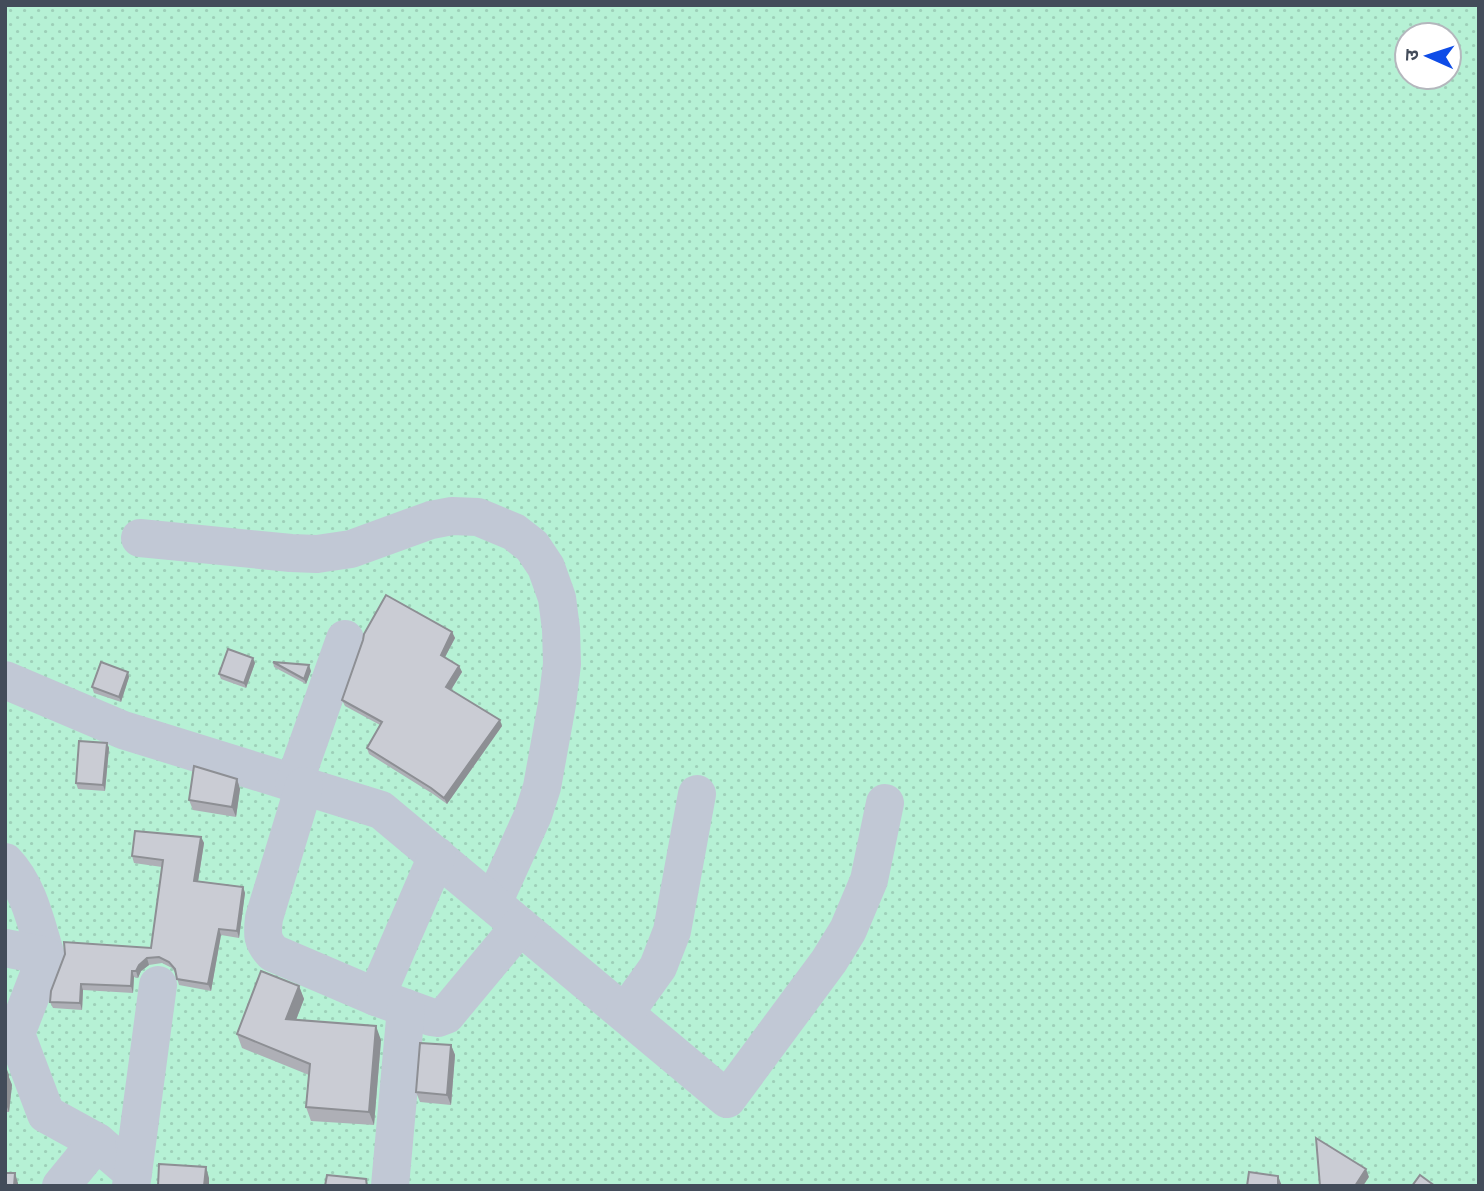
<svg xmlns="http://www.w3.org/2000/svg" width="1484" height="1191" font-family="Karla,'Noto Sans Devanagari',sans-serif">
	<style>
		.grass { fill: url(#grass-dots); fill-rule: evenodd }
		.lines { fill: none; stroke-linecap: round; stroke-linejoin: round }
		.minor { stroke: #c1c8d5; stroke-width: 38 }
		.wall { fill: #aeafb6 }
		.shaded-wall { fill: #8d8f94 }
		.building { fill: #caccd4; stroke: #8d8f94; stroke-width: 2 }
	</style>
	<defs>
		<pattern id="grass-dots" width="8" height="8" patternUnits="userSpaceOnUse" patternTransform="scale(1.75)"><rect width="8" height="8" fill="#b6f1d5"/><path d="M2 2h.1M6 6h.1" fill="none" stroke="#9ed0b9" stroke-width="1.8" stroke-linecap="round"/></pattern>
	</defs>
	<rect width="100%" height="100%" fill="#efeceb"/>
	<path class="grass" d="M5,5H1479V1186H5ZM1407,35H1449V77H1407Z"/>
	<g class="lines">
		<g class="minor">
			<path d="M140,538L291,553L317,554L351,549L431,520L452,516L478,517L514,532L532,546L546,567L557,598L561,629L562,664L557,704L542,787L533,815L493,903"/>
			<path d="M5,680L123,730L381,810L727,1099L829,961L848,930L869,880L885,803"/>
			<path d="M294,783L345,639"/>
			<path d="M304,786L264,918C262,935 262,941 273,953L376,997L431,1017L438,1018L446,1015L520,926"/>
			<path d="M5,862C29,887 36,924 46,956"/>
			<path d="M5,948L46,956L16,1034L46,1114L97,1142L133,1173L131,1186"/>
			<path d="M376,997L437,856"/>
			<path d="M625,1013L658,967L672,931L697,794"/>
			<path d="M133,1173L158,985"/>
			<path d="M61,1186L97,1142"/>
			<path d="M390,1186L406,1008"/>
		</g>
	</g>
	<g class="wall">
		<path d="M452,632L455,638L445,657L459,666L462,672L451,690L502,726L447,804L433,794L369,754L367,748L380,725L345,706L342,700L363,640Z"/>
		<path d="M273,662L311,671L306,684L274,667Z"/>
		<path d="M255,663L246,688L221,679L219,674Z"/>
		<path d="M129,677L121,702L94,693L92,687Z"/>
		<path d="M107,743L109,748L105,791L78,789L76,783Z"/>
		<path d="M237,779L240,789L236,817L193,810L189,800Z"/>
		<path d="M201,837L204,843L198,881L243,887L245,893L239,938L221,935L211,991L179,985L176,974L172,968L162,963L149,965L141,971L138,978L134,977L133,993L83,990L82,1010L53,1008L50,1002L51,991L151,948L162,867L134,863L132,856Z"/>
		<path d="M299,986L304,999L296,1020L381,1040L374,1125L311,1121L306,1107L309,1075L242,1048L237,1034Z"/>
		<path d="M451,1045L455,1055L451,1105L420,1102L416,1092Z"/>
		<path d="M5,1067L12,1085L9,1112H5Z"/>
	</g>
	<g class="shaded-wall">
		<path d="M452,632L455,638L443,661L441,655Z"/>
		<path d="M253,658L255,663L246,688L244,683Z"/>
		<path d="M309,665L311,671L306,684L304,679Z"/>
		<path d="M459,666L462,672L449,693L446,687Z"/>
		<path d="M128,672L129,677L121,702L119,697Z"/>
		<path d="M500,720L502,726L447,804L444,798Z"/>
		<path d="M107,743L109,748L105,791L103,785Z"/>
		<path d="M237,779L240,789L236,817L232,807Z"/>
		<path d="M201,837L204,843L197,888L194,881Z"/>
		<path d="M243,887L245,893L239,938L237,931Z"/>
		<path d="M219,929L221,935L211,991L208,984Z"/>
		<path d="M147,958L149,965L141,971L138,978L136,971L139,965Z"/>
		<path d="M132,971L134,977L133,993L131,986Z"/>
		<path d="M81,984L83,990L82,1010L80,1003Z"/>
		<path d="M299,986L304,999L291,1033L286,1019Z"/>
		<path d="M376,1026L381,1040L374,1125L369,1112Z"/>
		<path d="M451,1045L455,1055L451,1105L447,1095Z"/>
		<path d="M8,1075L12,1085L9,1112L5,1102Z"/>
		<path d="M206,1167L209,1178V1186H204Z"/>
		<path d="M1366,1169L1369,1177L1363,1186H1355Z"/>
		<path d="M15,1173L18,1183V1186H14Z"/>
		<path d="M1278,1176L1282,1186H1278Z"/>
	</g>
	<g class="building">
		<path d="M386,595L452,632L441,655L459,666L446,687L500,720L444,798L431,788L367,748L382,722L342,700L363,640L364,634Z"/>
		<path d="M228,649L253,658L244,683L219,674Z"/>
		<path d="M101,662L128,672L119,697L92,687Z"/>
		<path d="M273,662L309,665L304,679Z"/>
		<path d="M79,741L107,743L103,785L76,783Z"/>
		<path d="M194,766L237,779L232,807L189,800Z"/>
		<path d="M135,831L201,837L194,881L243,887L237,931L219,929L208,984L177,979L175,969L169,962L159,957L147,958L139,965L136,971H132L131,986L81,984L80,1003L50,1002L51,991L65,954L64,942L151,948L163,860L132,856Z"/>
		<path d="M261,971L299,986L286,1019L376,1026L369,1112L306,1107L310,1064L237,1034Z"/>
		<path d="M420,1043L451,1045L447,1095L416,1092Z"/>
		<path d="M5,1067L8,1075L5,1102Z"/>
		<path d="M1316,1138L1366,1169L1355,1186H1320Z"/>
		<path d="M159,1164L206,1167L204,1186H158Z"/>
		<path d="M1249,1172L1278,1176V1186H1247Z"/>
		<path d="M5,1173H15L14,1186H5Z"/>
		<path d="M327,1175L366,1179L367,1186H325Z"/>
		<path d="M1420,1175L1435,1186H1412Z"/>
	</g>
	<rect width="1484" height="1191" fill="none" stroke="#434c5a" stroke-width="14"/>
	<g transform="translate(1428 56) rotate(273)"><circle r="33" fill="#ffffff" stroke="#b4b7bd" stroke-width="2"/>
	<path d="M0-5L12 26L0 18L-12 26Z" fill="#0e4ce7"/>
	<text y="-10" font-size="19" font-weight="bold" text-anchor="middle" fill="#434c5a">उ</text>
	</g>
</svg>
